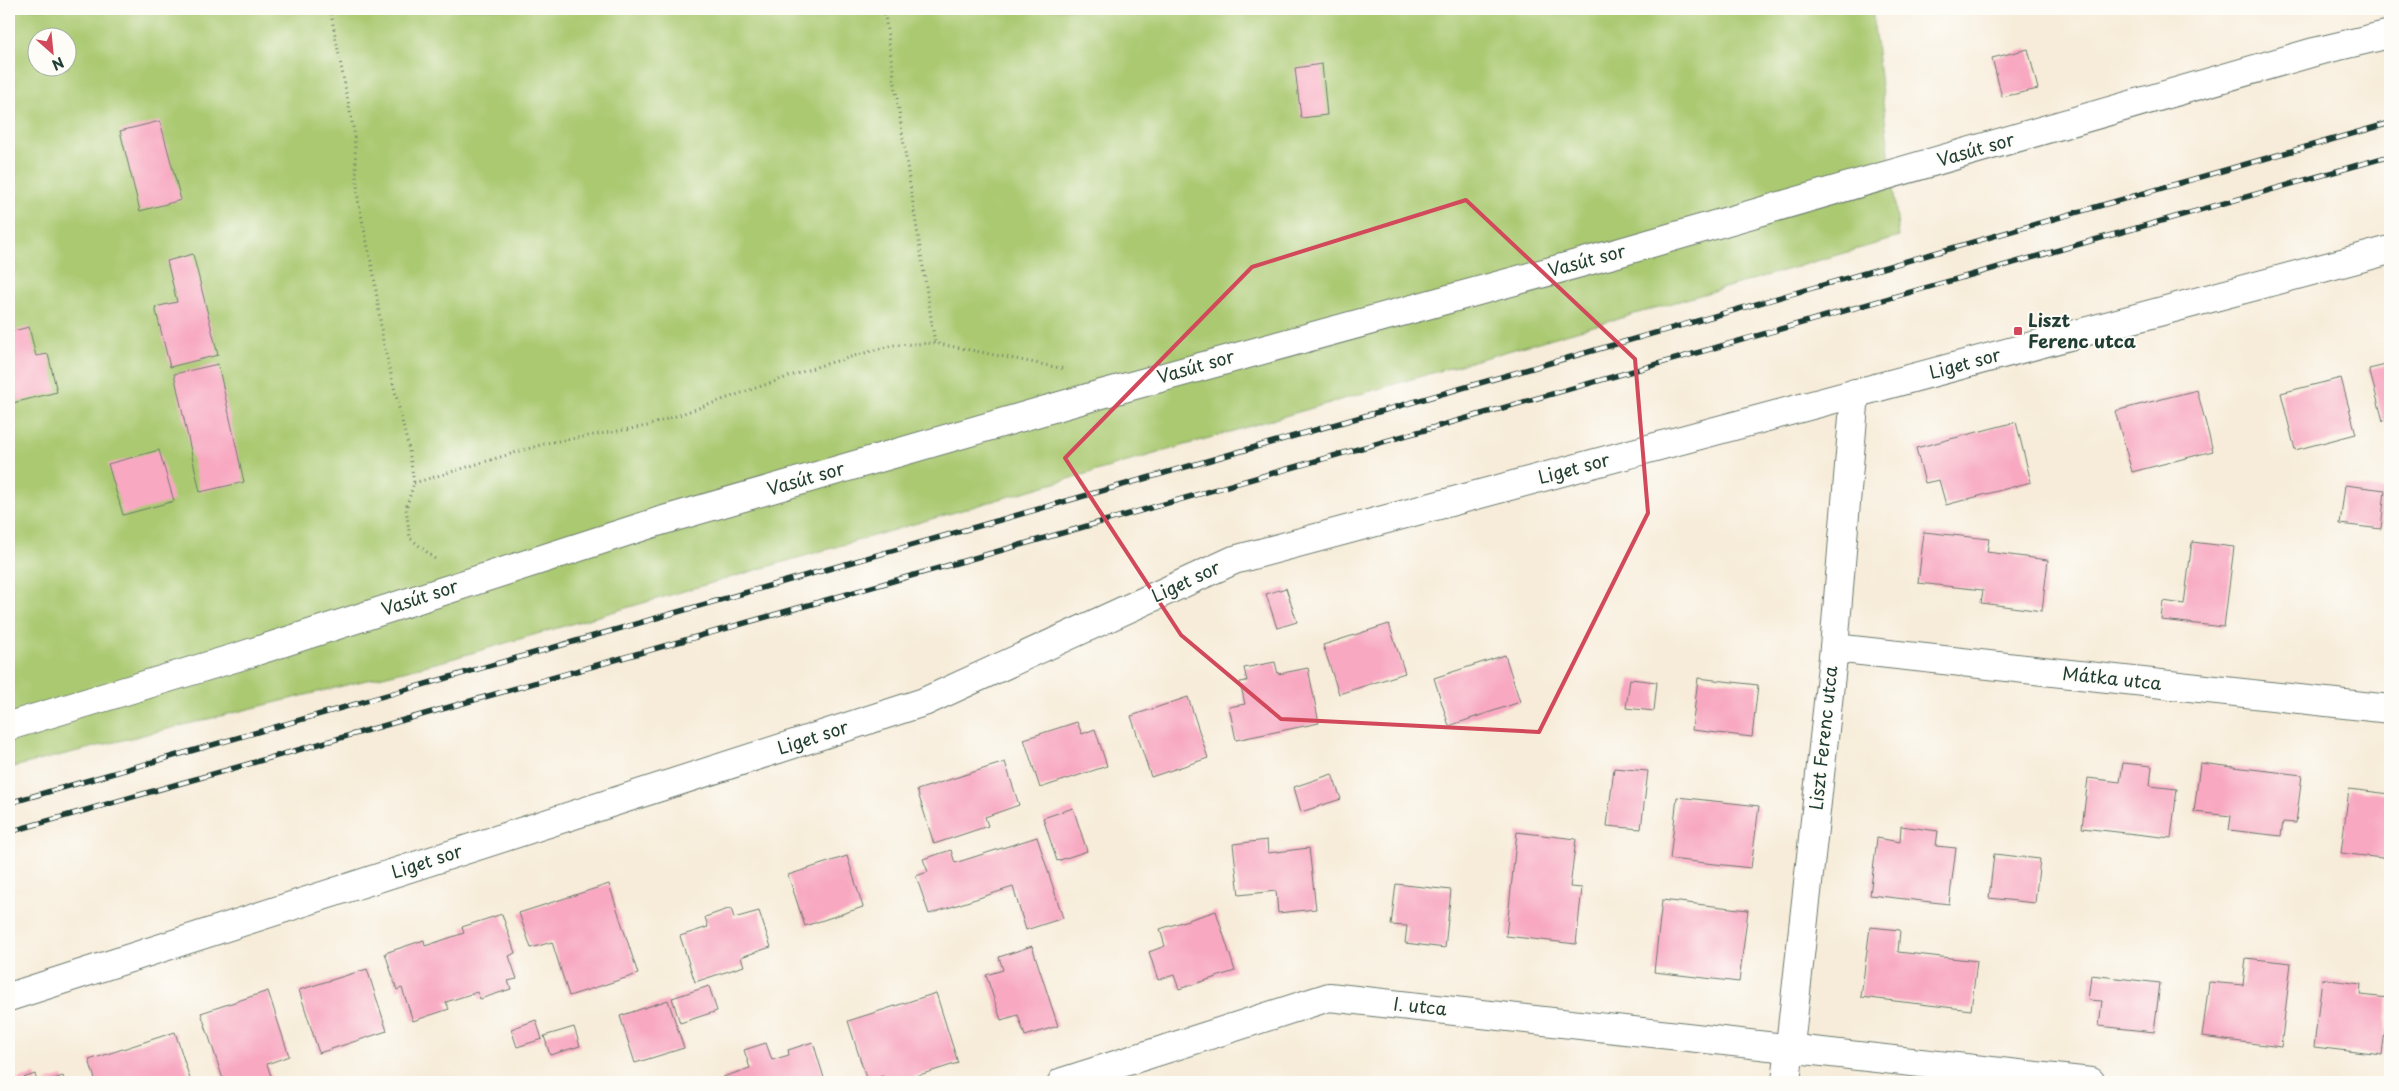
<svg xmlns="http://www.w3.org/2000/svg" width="2399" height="1091" font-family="'Playpen Sans',sans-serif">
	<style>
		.green { fill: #aac971; stroke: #648352; fill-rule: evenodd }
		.building { fill: #f8a8c1 }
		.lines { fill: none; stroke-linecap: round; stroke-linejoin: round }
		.street-casing { stroke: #6b7a6e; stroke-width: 30 }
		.path { stroke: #6b7a6e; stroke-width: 3; stroke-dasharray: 1 4; stroke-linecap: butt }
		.street { stroke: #fff; stroke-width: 28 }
		.rail-casing { stroke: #1f3d34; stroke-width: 5.5 }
		.rail { stroke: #fdfcf7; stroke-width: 4; stroke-dasharray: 11; stroke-linecap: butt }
		.marked { fill: none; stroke: #d1495b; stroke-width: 4; stroke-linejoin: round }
		.poi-dot { fill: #d1495b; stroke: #fdfcf7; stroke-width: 2 }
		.labels { text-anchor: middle; stroke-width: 4; stroke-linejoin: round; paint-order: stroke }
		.street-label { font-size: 18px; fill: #1f3d34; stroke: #fdfcf7 }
		.poi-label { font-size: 18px; font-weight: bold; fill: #1f3d34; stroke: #fdfcf7; text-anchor: start }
	</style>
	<rect width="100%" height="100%" fill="#fdfcf7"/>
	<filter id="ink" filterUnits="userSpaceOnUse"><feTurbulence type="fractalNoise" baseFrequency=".02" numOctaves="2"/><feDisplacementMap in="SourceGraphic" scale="10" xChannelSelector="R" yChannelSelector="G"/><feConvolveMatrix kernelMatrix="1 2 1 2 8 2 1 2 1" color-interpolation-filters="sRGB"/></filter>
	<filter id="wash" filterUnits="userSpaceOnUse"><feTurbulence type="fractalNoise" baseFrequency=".0096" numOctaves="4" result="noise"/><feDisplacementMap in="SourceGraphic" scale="20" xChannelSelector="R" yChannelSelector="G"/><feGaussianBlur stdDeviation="1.12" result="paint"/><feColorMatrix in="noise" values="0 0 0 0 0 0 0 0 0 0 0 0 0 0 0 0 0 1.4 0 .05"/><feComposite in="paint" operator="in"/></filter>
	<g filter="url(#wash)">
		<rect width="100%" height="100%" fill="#f7ecd9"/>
		<path class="green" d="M9,9H1872L1899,237L444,661L9,768ZM38,38H68V68H38Z"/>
		<g id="blocks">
			<g class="building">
				<path d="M2028,49L2038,89L2002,97L1992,58Z"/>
				<path d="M1322,64L1327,115L1301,118L1295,68Z"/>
				<path d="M160,121L181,200L140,211L120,131Z"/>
				<path d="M193,254L218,355L170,367L155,307L177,302L167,261Z"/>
				<path d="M29,327L36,356L48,354L57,392L9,404V332Z"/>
				<path d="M218,364L244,482L200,492L174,374Z"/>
				<path d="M2390,364V419L2383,421L2369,369Z"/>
				<path d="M2341,378L2356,434L2295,450L2281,393Z"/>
				<path d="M2197,390L2213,451L2132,472L2115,411Z"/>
				<path d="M2016,422L2031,482L1946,505L1939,480L1925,483L1916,448Z"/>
				<path d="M159,450L174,501L123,515L108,464Z"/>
				<path d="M2345,485L2385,490L2381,529L2340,524Z"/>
				<path d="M1924,532L1989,539L1987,552L2048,560L2042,611L1981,603L1983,590L1918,583Z"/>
				<path d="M2192,542L2234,547L2224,627L2161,620L2163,601L2184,604Z"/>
				<path d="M1286,588L1297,622L1277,628L1266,594Z"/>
				<path d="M2389,615H2390V648H2385Z"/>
				<path d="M1389,624L1405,673L1339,694L1323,645Z"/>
				<path d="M1505,655L1520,702L1449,726L1434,678Z"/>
				<path d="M1275,662L1278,674L1308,668L1319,723L1236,740L1229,707L1245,704L1240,682L1247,681L1244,668Z"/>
				<path d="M1698,678L1758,685L1752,737L1692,730Z"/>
				<path d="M1630,679L1657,682L1654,711L1626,708Z"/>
				<path d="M1188,697L1208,758L1151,777L1131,716Z"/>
				<path d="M1077,722L1082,734L1095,729L1107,766L1040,788L1024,739Z"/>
				<path d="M1005,762L1019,805L985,817L988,826L934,844L917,790Z"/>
				<path d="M2123,763L2152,766L2150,786L2177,789L2171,838L2082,828L2088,778L2120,782Z"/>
				<path d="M2200,763L2302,775L2296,823L2283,822L2281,836L2229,830L2231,816L2194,812Z"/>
				<path d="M1614,768L1648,771L1641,829L1607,826Z"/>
				<path d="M1332,774L1341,799L1301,812L1294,787Z"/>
				<path d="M2349,789L2390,794V859L2341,853Z"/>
				<path d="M1677,797L1759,806L1751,868L1670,859Z"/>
				<path d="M1073,808L1087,851L1057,861L1043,818Z"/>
				<path d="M1901,826L1938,831L1936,846L1956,848L1949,904L1870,895L1877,838L1900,842Z"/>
				<path d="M1517,832L1576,839L1570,887L1582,888L1576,944L1506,936Z"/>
				<path d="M1037,837L1063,918L1026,930L1013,887L929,914L916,876L928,872L923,859L951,850L955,863Z"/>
				<path d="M1267,840L1268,853L1309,848L1316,909L1278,913L1276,891L1239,895L1233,844Z"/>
				<path d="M1994,854L2040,859L2035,903L1989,898Z"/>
				<path d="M847,856L863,907L805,926L788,875Z"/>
				<path d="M609,884L638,974L569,996L552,942L531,948L519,913Z"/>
				<path d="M1396,884L1451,890L1445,948L1405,943L1407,926L1391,925Z"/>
				<path d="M1662,900L1748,910L1739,982L1654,972Z"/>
				<path d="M731,908L734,918L759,911L771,947L741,957L744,966L695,982L680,936L708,927L705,917Z"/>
				<path d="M1216,911L1235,971L1179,989L1174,975L1158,980L1149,952L1165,946L1160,929Z"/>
				<path d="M502,914L515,953L509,956L517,979L508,981L511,989L480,999L477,992L446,1002L449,1009L413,1021L402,988L397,990L385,953L424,940L425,946L464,933L462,927Z"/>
				<path d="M1870,927L1900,930L1898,952L1977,961L1971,1010L1861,997Z"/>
				<path d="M1032,946L1058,1026L1025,1036L1018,1015L1001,1020L986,975L1003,970L999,957Z"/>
				<path d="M2246,958L2291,963L2281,1047L2202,1037L2209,982L2243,985Z"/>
				<path d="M367,969L387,1031L319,1053L299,990Z"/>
				<path d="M2091,975L2160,983L2154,1032L2099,1026L2102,1001L2088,1000Z"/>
				<path d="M2322,979L2361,984L2360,995L2389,998L2382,1055L2314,1047Z"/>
				<path d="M709,986L717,1011L680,1023L672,998Z"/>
				<path d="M268,991L289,1056L267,1064L272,1079L261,1082H224L201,1013Z"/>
				<path d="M936,993L958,1063L897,1082H885L883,1076L867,1081L848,1021Z"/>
				<path d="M668,1000L684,1048L635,1063L620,1016Z"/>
				<path d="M536,1020L542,1039L517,1047L511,1029Z"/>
				<path d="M574,1027L580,1046L550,1055L544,1036Z"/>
				<path d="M175,1032L191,1082H96L89,1060Z"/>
				<path d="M813,1042L824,1078L816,1082H725L723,1077L750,1068L744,1050L766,1043L772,1060L789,1055L788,1050Z"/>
				<path d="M35,1074L37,1082H11Z"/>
				<path d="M63,1076L65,1082H43Z"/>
			</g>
		</g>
	</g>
	<g filter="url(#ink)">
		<use href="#blocks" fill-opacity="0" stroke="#6b7a6e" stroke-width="1"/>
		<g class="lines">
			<defs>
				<g id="street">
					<path d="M1834,648L2390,709"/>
					<path d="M9,726L241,656L657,522L1098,395L1617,253L2314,52L2390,34"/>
					<path d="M9,997L924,702L1234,560L2390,250"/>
					<path d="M1062,1082L1329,997L2091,1082"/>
					<path d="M1786,1082L1834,648L1855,393"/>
				</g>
			</defs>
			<use href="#street" class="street-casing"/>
			<g class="path">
				<path d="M330,9L354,132L358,200L374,276L383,341L409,450L414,483L406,508L410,538L435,559"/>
				<path d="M884,9L909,179L935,343"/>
				<path d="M414,483L547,443L647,426L819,366L893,345L935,343L1065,369"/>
			</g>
			<use href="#street" class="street"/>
			<defs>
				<g id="rail">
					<path d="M9,803L2390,123"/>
					<path d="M9,832L2390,156"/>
				</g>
			</defs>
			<use href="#rail" class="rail-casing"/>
			<use href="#rail" class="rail"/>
		</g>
	</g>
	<path class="marked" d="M1466,200L1635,359L1648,513L1539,732L1281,719L1181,635L1065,458L1252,267Z"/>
	<rect class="poi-dot" x="2013" y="326" width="10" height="10" rx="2.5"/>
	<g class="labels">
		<g class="street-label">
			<text transform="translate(1976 150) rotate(-16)" y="6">Vasút sor</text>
			<text transform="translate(1587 261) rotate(-15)" y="6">Vasút sor</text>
			<text transform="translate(1965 364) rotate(-15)" y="6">Liget sor</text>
			<text transform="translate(1196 367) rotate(-16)" y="6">Vasút sor</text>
			<text transform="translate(1574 469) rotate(-15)" y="6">Liget sor</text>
			<text transform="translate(806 479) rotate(-16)" y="6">Vasút sor</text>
			<text transform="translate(1186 582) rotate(-25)" y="6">Liget sor</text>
			<text transform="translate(420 598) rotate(-18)" y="6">Vasút sor</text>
			<text transform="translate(2112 679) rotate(6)" y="6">Mátka utca</text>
			<text transform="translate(813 738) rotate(-18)" y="6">Liget sor</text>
			<text transform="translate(1824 738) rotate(-84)" y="6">Liszt Ferenc utca</text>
			<text transform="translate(427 862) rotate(-18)" y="6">Liget sor</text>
			<text transform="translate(1420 1007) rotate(6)" y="6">I. utca</text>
		</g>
		<g class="poi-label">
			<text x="2028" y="327">Liszt<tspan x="2028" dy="21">Ferenc utca</tspan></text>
		</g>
	</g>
	<rect width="2399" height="1091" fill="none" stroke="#fdfcf7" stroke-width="30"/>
	<g transform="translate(52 52) rotate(153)"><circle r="24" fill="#fdfcf7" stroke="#a4b0a9"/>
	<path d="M0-4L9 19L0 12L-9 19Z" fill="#d1495b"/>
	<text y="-8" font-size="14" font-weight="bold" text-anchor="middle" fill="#1f3d34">N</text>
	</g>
</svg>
